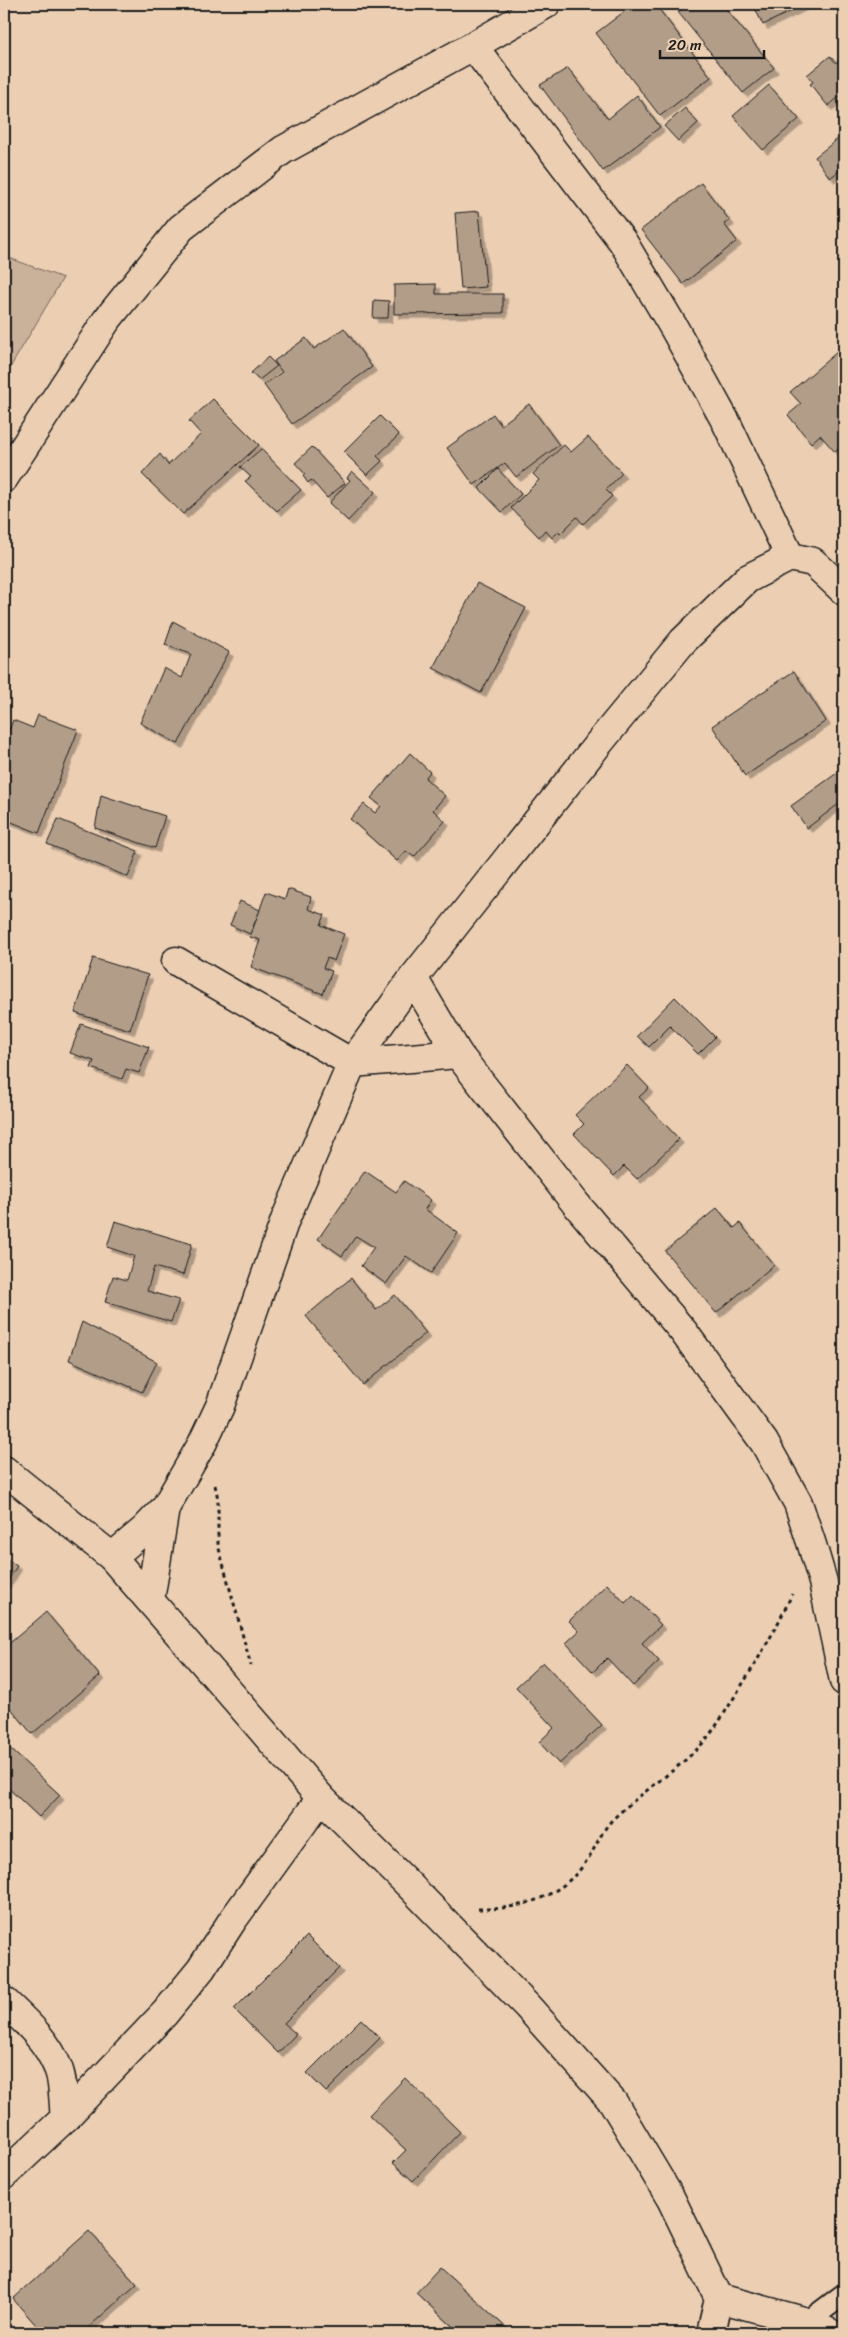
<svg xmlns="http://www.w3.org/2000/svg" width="848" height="2337" font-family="Sriracha,sans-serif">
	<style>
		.green { fill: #cab19a; stroke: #73665b }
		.building { fill: #b29d89; stroke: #1c1c1c; filter: url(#shadow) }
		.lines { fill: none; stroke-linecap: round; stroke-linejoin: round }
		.lane-casing { stroke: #1c1c1c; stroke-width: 24 }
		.street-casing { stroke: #1c1c1c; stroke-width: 31 }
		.path { stroke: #1c1c1c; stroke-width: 3; stroke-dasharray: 4 4; stroke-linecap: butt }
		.lane { stroke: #eccfb3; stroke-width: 20 }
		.street { stroke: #eccfb3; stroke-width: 28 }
	</style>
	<defs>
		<filter id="shadow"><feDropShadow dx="4.5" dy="4.5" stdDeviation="0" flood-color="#0004"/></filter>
	</defs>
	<rect width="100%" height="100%" fill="#eccfb3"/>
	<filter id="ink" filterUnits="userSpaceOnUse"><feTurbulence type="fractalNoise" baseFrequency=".02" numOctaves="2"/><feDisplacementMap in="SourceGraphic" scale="10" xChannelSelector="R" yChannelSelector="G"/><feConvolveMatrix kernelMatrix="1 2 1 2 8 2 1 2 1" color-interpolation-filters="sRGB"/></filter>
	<g filter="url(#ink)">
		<path class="green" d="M4,256L63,278L4,378Z"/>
		<g class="building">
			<path d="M634,4H655L711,77L660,116L596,33Z"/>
			<path d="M688,4H722L774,68L743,93L678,12Z"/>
			<path d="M753,4H806L763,25Z"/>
			<path d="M830,56L836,63L844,56V93L828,106L810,84L813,82L807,75Z"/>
			<path d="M568,68L608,119L637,95L660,127L603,171L540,85Z"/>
			<path d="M769,85L799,119L763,150L733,116Z"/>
			<path d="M685,108L698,123L678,141L664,126Z"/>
			<path d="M844,134V167L830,178L815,157Z"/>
			<path d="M701,183L730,221L724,224L737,241L683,284L641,230Z"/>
			<path d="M479,211L486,287L461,289L455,213Z"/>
			<path d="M436,284V294H503V313L394,314V285Z"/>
			<path d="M374,300L389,301L388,318H373Z"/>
			<path d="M344,328L372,367L292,424L264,385L282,372L274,361L306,338L314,349Z"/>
			<path d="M844,346V444L835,452L820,435L811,443L788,415L801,404L790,392Z"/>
			<path d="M268,357L277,366L259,380L251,373Z"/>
			<path d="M213,399L259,445L183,514L142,474L160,454L168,465L201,434L189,421Z"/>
			<path d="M529,404L559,445L516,477L505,463L474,485L447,448L493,414L501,425Z"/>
			<path d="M380,416L399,435L377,456L382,461L367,475L344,452Z"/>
			<path d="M588,437L622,473L606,490L612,496L583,524L577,517L560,534L558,532L552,538L545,530L539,537L511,508L539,480L533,474L564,445L571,452Z"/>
			<path d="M312,447L345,483L327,498L311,480L308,483L303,476L305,474L295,463Z"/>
			<path d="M261,449L301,490L277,511L245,481L251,477L240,467Z"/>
			<path d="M498,469L521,494L502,512L479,488Z"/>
			<path d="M352,471L375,492L348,521L329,503L350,480L347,478Z"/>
			<path d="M477,583L526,608L481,693L433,668Z"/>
			<path d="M173,621L229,652L178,744L140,723L164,668L182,678L191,654L165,645Z"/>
			<path d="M794,671L826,721L745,776L712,726Z"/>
			<path d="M38,715L78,730L39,833L4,819V744L13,720L33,728Z"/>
			<path d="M410,753L430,772L425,778L445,796L433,810L445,821L414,857L406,851L397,861L350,819L364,804L375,813L381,806L371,798Z"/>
			<path d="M844,768V800L807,828L791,806Z"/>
			<path d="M101,795L165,816L155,848L95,828Z"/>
			<path d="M58,819L138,851L128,877L47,844Z"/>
			<path d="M288,889L311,897L308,909L325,915L321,925L344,934L334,961L327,958L323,968L332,971L323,994L251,967L260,940L250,937L266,892L285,899Z"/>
			<path d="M240,901L260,910L250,934L230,925Z"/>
			<path d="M93,958L148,975L130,1030L75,1013Z"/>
			<path d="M675,997L715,1037L698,1054L670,1026L649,1047L637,1036Z"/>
			<path d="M81,1024L149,1047L139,1073L126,1069L122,1079L91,1068L94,1061L70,1053Z"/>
			<path d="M627,1065L649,1088L639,1097L679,1139L637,1179L624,1166L614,1176L574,1134L584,1124L575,1115Z"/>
			<path d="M365,1171L396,1192L404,1181L431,1200L425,1209L458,1233L431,1273L406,1256L386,1284L361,1266L374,1247L356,1236L342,1256L318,1239Z"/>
			<path d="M717,1208L734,1228L740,1223L774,1265L716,1313L665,1251Z"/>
			<path d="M115,1221L192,1244L183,1275L154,1267L147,1291L179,1300L171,1322L105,1302L113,1276L127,1280L134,1256L107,1247Z"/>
			<path d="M351,1278L376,1310L395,1295L426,1333L363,1385L306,1316Z"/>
			<path d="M82,1322L157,1362L142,1392L69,1360Z"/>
			<path d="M4,1557L17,1566L4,1586Z"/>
			<path d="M607,1584L625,1603L633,1595L661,1625L642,1643L659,1661L633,1686L607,1658L593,1672L566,1643L579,1631L569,1621Z"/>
			<path d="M46,1612L100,1676L32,1734L4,1700V1648Z"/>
			<path d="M543,1662L602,1725L559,1764L539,1742L554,1728L516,1687Z"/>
			<path d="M4,1743L60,1795L39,1817L4,1784Z"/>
			<path d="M307,1936L339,1968L284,2023L296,2034L278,2053L234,2009Z"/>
			<path d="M361,2019L380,2038L326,2092L307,2073Z"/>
			<path d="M405,2078L460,2132L413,2181L393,2163L406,2150L369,2115Z"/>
			<path d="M89,2231L137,2284L82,2333H43L13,2299Z"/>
			<path d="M440,2267L512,2333H460L416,2293Z"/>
		</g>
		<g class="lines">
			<defs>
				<path id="lane" d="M807,2322L844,2294"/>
				<g id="street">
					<path d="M473,46L623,242L674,328L727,424L790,557"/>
					<path d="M4,478L106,321L181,228L283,150L473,46L546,4"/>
					<path d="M176,961L352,1063L458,1054"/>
					<path d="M413,978L458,1054L576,1204L683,1331L764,1442L798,1503L812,1545L823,1582L844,1681"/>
					<path d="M4,1470L112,1557L321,1798L409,1885L527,2006L613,2102L671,2199L719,2298L711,2333"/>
					<path d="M112,1557L145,1529L165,1508L202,1444L220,1406L285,1220L352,1063L413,978L599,743L683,641L747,579L790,557L813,562L844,591"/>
					<path d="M150,1600L165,1508"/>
					<path d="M4,2001C25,2021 47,2040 58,2068C64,2082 63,2103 65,2118"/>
					<path d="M4,2175L65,2118L165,2013L201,1969L232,1921L321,1798"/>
					<path d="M719,2298L807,2322L830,2333"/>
				</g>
			</defs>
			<use href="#lane" class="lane-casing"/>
			<use href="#street" class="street-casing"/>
			<g class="path">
				<path d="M215,1485L218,1499V1545L251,1666"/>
				<path d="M478,1909C524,1910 567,1895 591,1854C598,1842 603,1829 613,1819C638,1795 667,1777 692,1754C710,1738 722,1717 735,1696C756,1663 776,1630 792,1594"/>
			</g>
			<use href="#lane" class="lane"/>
			<use href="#street" class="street"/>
		</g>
	</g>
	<rect width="848" height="2337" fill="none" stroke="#eccfb3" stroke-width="20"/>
	<rect x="10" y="10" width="828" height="2317" fill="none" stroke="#1c1c1c" stroke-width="2" filter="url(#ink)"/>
	<path d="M660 50v8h104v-8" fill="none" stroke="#1c1c1c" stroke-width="2.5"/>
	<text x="668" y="50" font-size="15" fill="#1c1c1c" stroke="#eccfb3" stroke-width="4" paint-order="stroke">20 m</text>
</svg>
